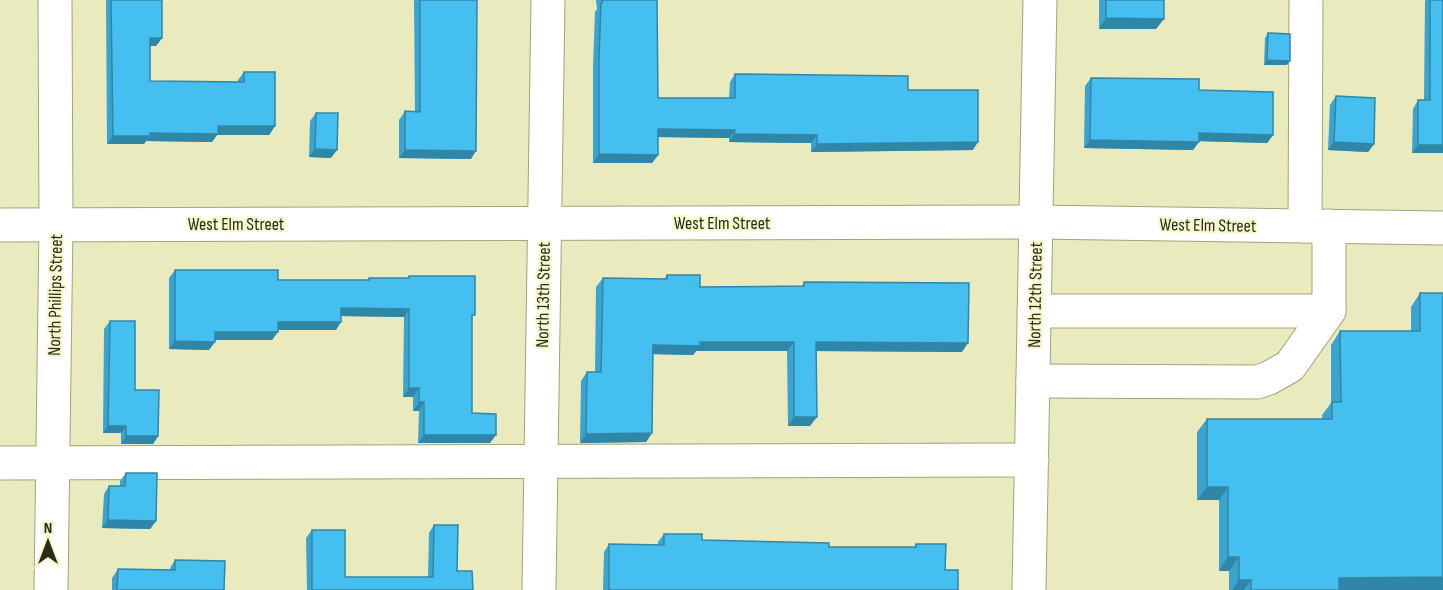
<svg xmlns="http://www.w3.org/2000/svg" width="1443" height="590" font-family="'Sofia Sans Condensed',sans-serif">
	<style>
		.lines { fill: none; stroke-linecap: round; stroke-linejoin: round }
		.minor-casing { stroke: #a3a37b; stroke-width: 35 }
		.minor { stroke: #fff; stroke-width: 33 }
		.wall { fill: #3aa4ce }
		.shaded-wall { fill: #3086a7 }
		.building { fill: #44bfef; stroke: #3086a7; stroke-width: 1.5 }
		.labels { text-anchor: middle; stroke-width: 4.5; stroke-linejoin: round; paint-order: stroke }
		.street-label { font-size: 18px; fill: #2b2b1b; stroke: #f6f7cb }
	</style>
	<rect width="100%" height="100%" fill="#e9eabe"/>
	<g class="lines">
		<defs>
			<g id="minor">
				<path d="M0,225L1036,222L1443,228"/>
				<path d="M1305,226L1306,0"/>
				<path d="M1034,311H1329"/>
				<path d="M1033,381L1257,382L1269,378L1290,366L1329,311V226"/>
				<path d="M0,463L1032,460"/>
				<path d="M51,590L56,225L55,0"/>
				<path d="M539,590L548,0"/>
				<path d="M1029,590L1040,0"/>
			</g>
		</defs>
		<use href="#minor" class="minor-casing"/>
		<use href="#minor" class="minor"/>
	</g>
	<g class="wall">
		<path d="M106,0H162V38L156,46H150V81L238,82V80L244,72L275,126L269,135H217L212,142L146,141L144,144H107Z"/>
		<path d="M414,0H477L471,159L399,158V120L405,111L415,112Z"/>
		<path d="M596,0H657L658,98H729L730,82L735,74L908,90L973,150L811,152V143L729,142V138L658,137V155L652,163H593V66L595,12L597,9Z"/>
		<path d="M1099,0H1164L1156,29H1099Z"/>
		<path d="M1425,0H1443V153H1412L1413,109L1418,100H1424Z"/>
		<path d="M1268,33L1287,65H1264L1265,38Z"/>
		<path d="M1091,78L1199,90L1273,135L1267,143L1199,141L1193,150L1084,148L1085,86Z"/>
		<path d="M1336,96L1374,144L1368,152L1328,150L1330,105Z"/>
		<path d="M316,113L331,158L309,157L310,121Z"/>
		<path d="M175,270L278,280H368L369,278H408L409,276L472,319V413L490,443H418L419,411H413V397H403L404,317L341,316L336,330H278L272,340H215L209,350L169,349V278Z"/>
		<path d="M667,275L700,287L802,286L804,282L962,352L816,351L810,426H788L787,351H696L693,355L653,354L652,433L646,442L580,443L581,381L587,372H595L596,287L603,278L664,279Z"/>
		<path d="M1420,293L1443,590H1229V571H1219V500H1197V432L1207,419H1322V415L1331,403V345L1340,331H1411V307Z"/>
		<path d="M110,321L135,390L158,436L153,444H121V433H103L104,329Z"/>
		<path d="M126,473L156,521L150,529L102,528L104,494L109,486H120V481Z"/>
		<path d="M434,525L457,571L473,590H307L306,538L312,530L345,577H428L429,533Z"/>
		<path d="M664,534L702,540L829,547H914L916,544L945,570L958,590H603L604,552L609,544L658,545V542Z"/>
		<path d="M175,560L224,590H112V578L118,569L170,570V568Z"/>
	</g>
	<g class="shaded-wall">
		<path d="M1106,18L1164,19L1156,29H1099Z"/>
		<path d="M150,38H162L156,46H144Z"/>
		<path d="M1267,60L1290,61L1287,65H1264Z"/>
		<path d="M218,126H275L269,135H217L212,142L146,141L144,144H107L113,136Z"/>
		<path d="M658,129L735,130L729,138L652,137Z"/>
		<path d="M1199,133L1273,135L1267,143L1193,141Z"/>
		<path d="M734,134L817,135L811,143L729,142Z"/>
		<path d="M1090,140L1199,142L1193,150L1084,148Z"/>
		<path d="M978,142L973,150L811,152L817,144Z"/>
		<path d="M1334,142L1374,144L1368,152L1328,150Z"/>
		<path d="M1418,145H1443V153H1412Z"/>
		<path d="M315,149L337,150L331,158L309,157Z"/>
		<path d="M405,150L476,151L471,159L399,158Z"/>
		<path d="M599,154L658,155L652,163H593Z"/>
		<path d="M341,308L409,309L404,317L336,316Z"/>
		<path d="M278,322H341L336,330H272Z"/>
		<path d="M215,332H278L272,340H209Z"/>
		<path d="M175,341L215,342L209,350L169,349Z"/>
		<path d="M700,342H794L787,351H696L693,355L647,354L653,345Z"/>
		<path d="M816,342L968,343L962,352L810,351Z"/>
		<path d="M409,388H419L413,397H403Z"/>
		<path d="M419,402H424L419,411H413Z"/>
		<path d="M794,417H817L810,426H788Z"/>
		<path d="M108,426H126L121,433H103Z"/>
		<path d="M652,433L646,442L580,443L586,434Z"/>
		<path d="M424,435H496L490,443H418Z"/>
		<path d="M126,436H158L153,444H121Z"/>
		<path d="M1207,487H1228L1219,500H1197Z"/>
		<path d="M108,520L156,521L150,529L102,528Z"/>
		<path d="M1228,557H1239L1229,571H1219Z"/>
		<path d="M1443,577V590H1331L1339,578Z"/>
		<path d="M1239,580H1251L1244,590H1232Z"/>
	</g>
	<g class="building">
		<path d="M111,0H162V38H150V81L244,82V72H275V126H218V134L150,133V136H113Z"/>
		<path d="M420,0H477L476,151L405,150V111L420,112Z"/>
		<path d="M602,0H657L658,98H735V74L908,76V90H978V142L817,144V135L734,134L735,130L658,129V155L599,154V57L601,3H602Z"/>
		<path d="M1106,0H1164V19L1106,18Z"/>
		<path d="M1430,0H1443V145H1418V100H1430Z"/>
		<path d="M1268,33L1290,34V61L1267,60Z"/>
		<path d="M1091,78L1199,79V90L1273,92V135L1199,133V142L1090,140Z"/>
		<path d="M1336,96L1375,98L1374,144L1334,142Z"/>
		<path d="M316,113H338L337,150L315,149Z"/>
		<path d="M175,270H278V280H369V278H409V276H475V315H472V413L496,414V435H424V402H419V388H409V309L341,308V322H278V332H215V342L175,341Z"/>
		<path d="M667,275H700V287L804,286V282L969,283L968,343L816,342L817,417H794V342H700V346L653,345L652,433L586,434L587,372H601L603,278L667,279Z"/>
		<path d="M1420,293H1443V577L1339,578V590H1251V580H1239V557H1228V487H1207V419H1332V402H1341L1340,331H1420Z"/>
		<path d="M110,321H135V390H159L158,436H126V426H108Z"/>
		<path d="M126,473H157L156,521L108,520L109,486H125Z"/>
		<path d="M434,525H458L457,571H472L473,590H312V530H345V577H433Z"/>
		<path d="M664,534H702V540L829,543V547H916V544H946L945,570H958V590H609V544L664,545Z"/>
		<path d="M175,560L225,561L224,590H117L118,569L175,570Z"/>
	</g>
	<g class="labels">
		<g class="street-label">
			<text x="722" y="229">West Elm Street</text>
			<text x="236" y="230">West Elm Street</text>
			<text transform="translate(1208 225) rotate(1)" y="6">West Elm Street</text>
			<text transform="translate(55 295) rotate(-89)" y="6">North Phillips Street</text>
			<text transform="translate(543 295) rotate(-89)" y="6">North 13th Street</text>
			<text transform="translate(1035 295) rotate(-89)" y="6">North 12th Street</text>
		</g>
	</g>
	<g transform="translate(48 542)" stroke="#f6f7cb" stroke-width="4.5" paint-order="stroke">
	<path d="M0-4.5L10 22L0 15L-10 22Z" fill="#2b2b1b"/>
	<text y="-9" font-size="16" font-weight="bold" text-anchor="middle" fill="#2b2b1b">N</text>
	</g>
</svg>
